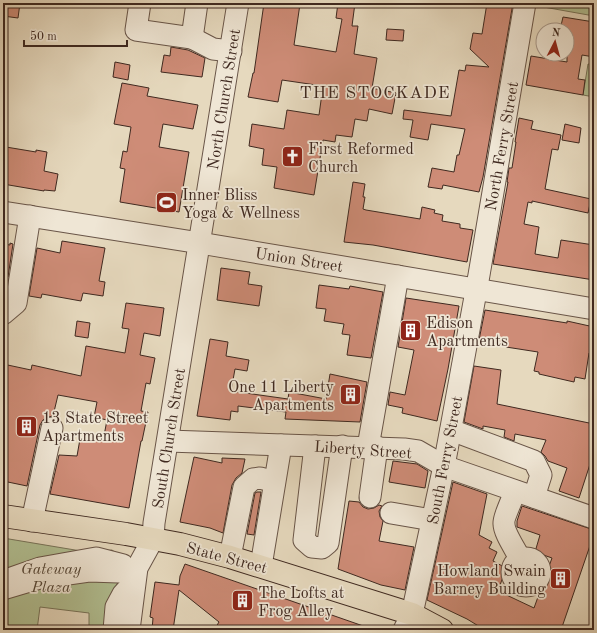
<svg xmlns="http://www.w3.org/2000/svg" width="597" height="633" font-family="'Old Standard TT',serif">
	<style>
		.green { fill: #b2c093; stroke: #78745a }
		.building { fill: #ce8c77; stroke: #3f2920 }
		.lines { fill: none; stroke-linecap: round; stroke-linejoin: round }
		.minor-casing { stroke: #695548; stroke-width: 23 }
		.major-casing { stroke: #3f2920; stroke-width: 24 }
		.minor { stroke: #efe6d5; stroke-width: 21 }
		.major { stroke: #e6d9be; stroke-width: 22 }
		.labels { text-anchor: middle; stroke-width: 3.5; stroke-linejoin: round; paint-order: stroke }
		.street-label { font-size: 16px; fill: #3f2920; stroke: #efe6d5 }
		.poi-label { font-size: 16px; fill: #3f2920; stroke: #efe6d5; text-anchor: start }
		.park-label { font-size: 16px; font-style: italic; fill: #564737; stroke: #efe6d5 }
		.neighbourhood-label { font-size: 17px; letter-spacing: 1px; fill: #3f2920; stroke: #efe6d5 }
	</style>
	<rect width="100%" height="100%" fill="#e6d9be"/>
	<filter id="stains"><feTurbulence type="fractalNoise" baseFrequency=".005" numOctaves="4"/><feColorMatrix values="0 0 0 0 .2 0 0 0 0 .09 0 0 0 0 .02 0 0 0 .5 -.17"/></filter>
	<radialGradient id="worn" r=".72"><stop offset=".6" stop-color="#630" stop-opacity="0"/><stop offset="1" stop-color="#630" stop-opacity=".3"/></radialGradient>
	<g class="green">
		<path d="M539,3H593L594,16L538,6Z"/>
		<path d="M588,64L594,65V97L583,95Z"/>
		<path d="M3,538L87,552L103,551L112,550L124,559L119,575L108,630H89V613L40,607L37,630H3Z"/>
	</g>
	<g class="building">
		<path d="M3,3H20L18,18L3,16Z"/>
		<path d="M264,3L300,4L294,45L336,52L342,19L336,18L338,3H355L352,26H358L354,54L377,58L372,88L396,93L392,114L369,109L367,121L355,119L352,137L336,135L335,142L323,140L314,195L274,188L277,167L262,165L264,149L249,146L252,124L284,129L287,110L319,115L323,86L282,80L278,102L248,97L253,73H254Z"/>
		<path d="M487,3H513L483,177L479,192L443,185L442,189L428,187L432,168L454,172L457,155H459L465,129L431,124L428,140L410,137L413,120L403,119L404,110L451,116L459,70L465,71L466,65L489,67L470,49L473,33L482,34Z"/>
		<path d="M563,17L594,22V57L582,55L578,79L585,80L583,95L526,85L531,56L567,62V30H560Z"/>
		<path d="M387,29L404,30L403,41L386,40Z"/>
		<path d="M171,47L188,50L205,58L202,77L161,72L164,55L170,56Z"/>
		<path d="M115,62L130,65L128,80L113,77Z"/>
		<path d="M122,83L149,88L147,96L198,105L193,129L163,124L159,147L189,152L179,212L120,202L125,169L120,168L123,151L127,152L131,127L114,124Z"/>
		<path d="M519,118L533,121L531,129L561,135L558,150L552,149L545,189L591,199L588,213L532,201V203L528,202L524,224L539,227L535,254L558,258L561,240L594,245V280L493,264L508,182H507L509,168H512L516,142H515Z"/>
		<path d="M565,124L581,128L579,143L562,140Z"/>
		<path d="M6,147L36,152V150L47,152L44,171L58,174L55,191L44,190V191L3,184V166Z"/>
		<path d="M353,182L365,184L363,197H365L363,209L366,210L420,219L422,207L435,210L434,213L443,215L442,221L460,224V228L473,230L467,262L373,245L344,242Z"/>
		<path d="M62,241L105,248L99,281L105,282L103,296L83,293L81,301L42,294L41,298L29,296L37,248L60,253Z"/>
		<path d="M10,243L13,244L8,277L3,276V244L10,245Z"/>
		<path d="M221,268L250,272L248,284L262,286L259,306L217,300Z"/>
		<path d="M319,285L349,289L350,286L383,292L371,358L347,355L350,335L342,334L344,324L324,321L326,309L316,308Z"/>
		<path d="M406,298L459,306L448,369L437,421L402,413L403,408L388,405L390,392L405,395L414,350L398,347Z"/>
		<path d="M126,303L164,308L160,336L144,333L140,355L155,358L150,384L146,383L141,411L148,412L142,441H141L129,508L50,494L59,455L77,456L80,439H83L84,437L103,441L107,420L94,417L97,402L58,395L53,416L48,417L43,420L40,425L27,486L3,481V364L31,370L32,365L81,376L86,346L125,353L129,329L122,328Z"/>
		<path d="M485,310L567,323V321L594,327V354L589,353L585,379L575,377L574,382L539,374V372L534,371L538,352L506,347L507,345L479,340Z"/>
		<path d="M77,321L90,323L88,338L75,336Z"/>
		<path d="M210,339L228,342L226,356L249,360L247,371L235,369L231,391L288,399L289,392L326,399L330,374L367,382L360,422L285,419L286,412L238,406V412L231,411L230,420L197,416Z"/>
		<path d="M474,366L501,370L497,404L594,424V452L579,498L559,491L567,468L548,461L545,456L541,452L546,440L515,434L514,441L504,437L505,430L483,426V429L464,422Z"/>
		<path d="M194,457L222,463V458L245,459L242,473L236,478L232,485L223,533L210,528L180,522Z"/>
		<path d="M393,461L417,464L428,471L425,488L389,482Z"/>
		<path d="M453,482L487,494L479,535L492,542L489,548L497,552L493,561L506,568L498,591L534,608L552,558L535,552L540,535L517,527V521L522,506L594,530V534L561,630H485L467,619L427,600Z"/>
		<path d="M257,492H261L254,535L247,534L255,493Z"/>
		<path d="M349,501L359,502L363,507L368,509L374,508L379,505L382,506L379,511L380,517L383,521L379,541L414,547L405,590L381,585L338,569Z"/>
		<path d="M185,564L369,628L368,630H214L219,622L179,590L173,630H152L153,618L150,617L155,582L179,585L180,576Z"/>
	</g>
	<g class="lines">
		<defs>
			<g id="minor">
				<path d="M140,3L136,30L192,38L197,3"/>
				<path d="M192,38L213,49L231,51"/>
				<path d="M3,212L200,243L594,309"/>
				<path d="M3,314L16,303L30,216"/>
				<path d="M451,430L534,461L541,475L534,497"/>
				<path d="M168,441L404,449L418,451L444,466L594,518"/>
				<path d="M315,446L304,540L312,547L322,548L328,543L342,446"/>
				<path d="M368,447L398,276"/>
				<path d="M515,491C513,498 503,518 504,524C504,533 516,550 520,559"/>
				<path d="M370,497L377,447"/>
				<path d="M391,513L432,520"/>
				<path d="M32,521L52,428"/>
				<path d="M230,557L244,487L253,479L260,478L268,480L274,484"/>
				<circle cx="526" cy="572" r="14"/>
				<path d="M261,566L281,445"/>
				<path d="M3,581L40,568L96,558L123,565L119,572L89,571L40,578L3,589"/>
				<path d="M114,630L116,607L123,594L134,582"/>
				<path d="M129,630L137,568L153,539L154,523L238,3"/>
				<path d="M404,630L412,614L444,466L479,275L525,3"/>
			</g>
			<path id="major" d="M3,516L126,534L180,544L230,557L412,614L442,630"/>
		</defs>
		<use href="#minor" class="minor-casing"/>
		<use href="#major" class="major-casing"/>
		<use href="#minor" class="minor"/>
		<use href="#major" class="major"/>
	</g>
	<defs>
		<symbol id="church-square" viewBox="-11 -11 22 22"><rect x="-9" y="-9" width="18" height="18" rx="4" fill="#8f2418" stroke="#efe6d5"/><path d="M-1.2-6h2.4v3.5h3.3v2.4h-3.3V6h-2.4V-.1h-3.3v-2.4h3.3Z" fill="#fff"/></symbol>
		<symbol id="stadium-square" viewBox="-11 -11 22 22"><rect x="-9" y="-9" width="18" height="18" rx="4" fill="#8f2418" stroke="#efe6d5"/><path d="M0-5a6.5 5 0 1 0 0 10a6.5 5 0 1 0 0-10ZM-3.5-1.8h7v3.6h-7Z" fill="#fff"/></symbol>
		<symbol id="building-square" viewBox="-11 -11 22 22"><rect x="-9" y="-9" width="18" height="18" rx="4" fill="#8f2418" stroke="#efe6d5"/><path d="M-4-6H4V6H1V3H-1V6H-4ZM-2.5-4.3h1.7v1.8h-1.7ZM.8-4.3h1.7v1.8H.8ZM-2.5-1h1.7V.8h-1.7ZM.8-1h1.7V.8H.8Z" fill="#fff"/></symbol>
	</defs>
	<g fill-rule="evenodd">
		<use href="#church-square" x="280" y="144" width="25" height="25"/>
		<use href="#stadium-square" x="154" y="190" width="25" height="25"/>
		<use href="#building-square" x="398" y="318" width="25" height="25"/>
		<use href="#building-square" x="338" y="382" width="25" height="25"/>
		<use href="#building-square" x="14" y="414" width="25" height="25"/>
		<use href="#building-square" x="548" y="566" width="25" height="25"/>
		<use href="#building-square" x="230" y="588" width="25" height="25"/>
	</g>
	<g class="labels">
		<g class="street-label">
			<text transform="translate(223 99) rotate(-81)" y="6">North Church Street</text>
			<text transform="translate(501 146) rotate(-80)" y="6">North Ferry Street</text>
			<text transform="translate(299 259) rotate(9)" y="6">Union Street</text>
			<text transform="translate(168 438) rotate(-81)" y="6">South Church Street</text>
			<text transform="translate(363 449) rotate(4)" y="6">Liberty Street</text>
			<text transform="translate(444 460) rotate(-79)" y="6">South Ferry Street</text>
			<text transform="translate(227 557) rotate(15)" y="6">State Street</text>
		</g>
		<g class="poi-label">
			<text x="308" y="154">First Reformed<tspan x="308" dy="18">Church</tspan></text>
			<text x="182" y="200">Inner Bliss<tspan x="182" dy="18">Yoga &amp; Wellness</tspan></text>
			<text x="426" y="328">Edison<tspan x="426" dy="18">Apartments</tspan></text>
			<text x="334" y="392" text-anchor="end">One 11 Liberty<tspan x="334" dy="18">Apartments</tspan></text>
			<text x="42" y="423">13 State Street<tspan x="42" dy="18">Apartments</tspan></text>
			<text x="546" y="576" text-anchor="end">Howland Swain<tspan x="546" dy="18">Barney Building</tspan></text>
			<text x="258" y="598">The Lofts at<tspan x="258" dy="18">Frog Alley</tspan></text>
		</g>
		<g class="park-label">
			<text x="51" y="574">Gateway<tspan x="51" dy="18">Plaza</tspan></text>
		</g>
		<g class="neighbourhood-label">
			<text x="375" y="98">THE STOCKADE</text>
		</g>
	</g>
	<rect width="597" height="633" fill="none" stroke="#e6d9be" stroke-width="16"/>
	<rect x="4" y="4" width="589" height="625" fill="none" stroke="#3f2920" stroke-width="2"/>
	<rect x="8" y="8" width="581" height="617" fill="none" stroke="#3f2920"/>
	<g transform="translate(555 42) rotate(6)"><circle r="19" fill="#efe6d5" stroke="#a99a8d"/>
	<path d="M0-3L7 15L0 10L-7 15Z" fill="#8f2418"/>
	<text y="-6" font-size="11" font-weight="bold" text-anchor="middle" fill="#3f2920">N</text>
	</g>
	<path d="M24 40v6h103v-6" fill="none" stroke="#3f2920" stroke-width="2"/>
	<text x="30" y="40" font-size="12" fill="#3f2920" stroke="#efe6d5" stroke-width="3" paint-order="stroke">50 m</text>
	<rect width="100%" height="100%" filter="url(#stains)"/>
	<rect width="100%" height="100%" fill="url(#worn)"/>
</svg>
